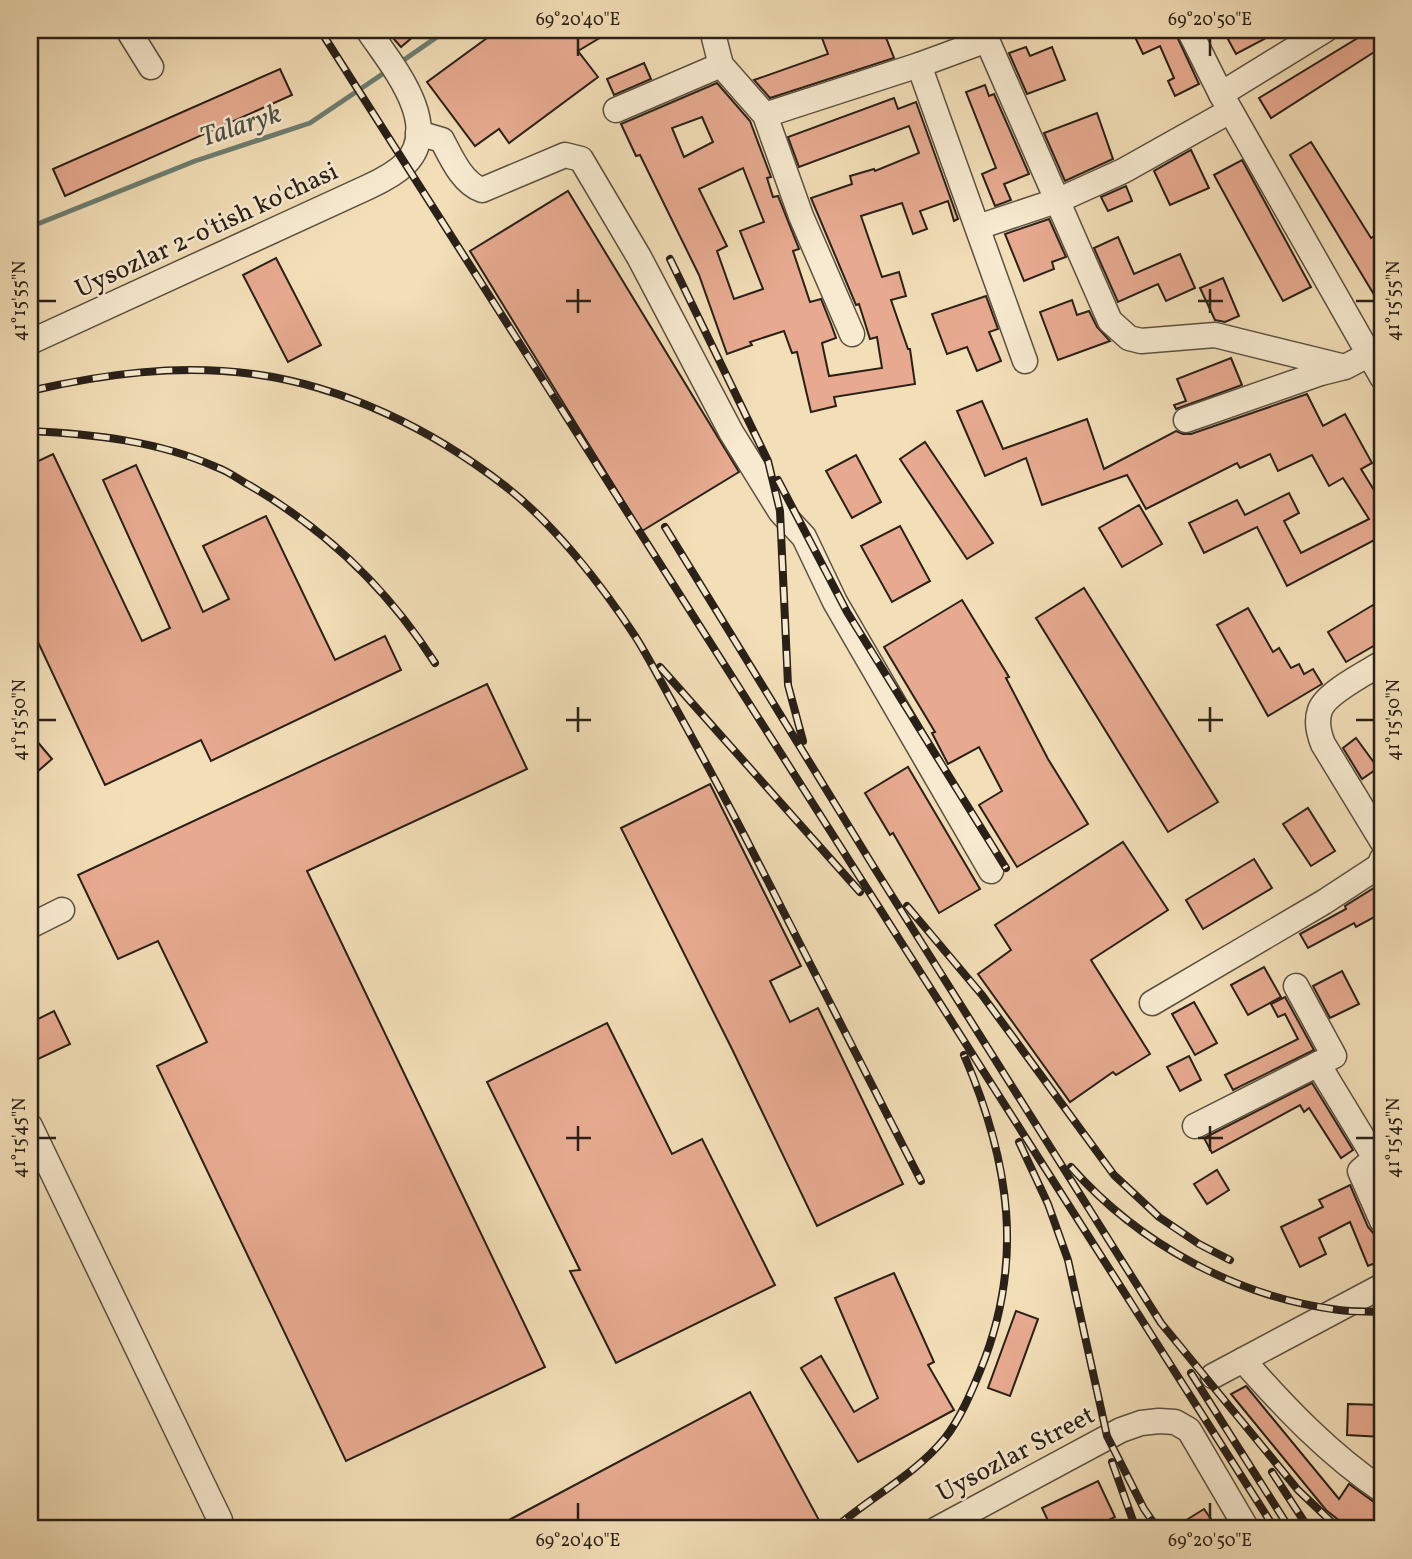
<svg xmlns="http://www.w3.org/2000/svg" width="1412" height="1559" font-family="Vollkorn,serif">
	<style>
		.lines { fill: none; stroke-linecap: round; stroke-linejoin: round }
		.stream { stroke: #6d7e71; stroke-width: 5 }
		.building { fill: #e7aa90; stroke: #292018; stroke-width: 2; fill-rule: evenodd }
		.minor-casing { stroke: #5b5040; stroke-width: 27 }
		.minor { stroke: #f7ead0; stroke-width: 24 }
		.rail-casing { stroke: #292018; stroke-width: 8 }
		.rail { stroke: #f7ead0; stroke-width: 5; stroke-dasharray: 16; stroke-linecap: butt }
		.ticks { fill: none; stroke: #292018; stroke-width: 2.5 }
		.labels { text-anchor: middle; stroke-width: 5; stroke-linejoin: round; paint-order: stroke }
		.street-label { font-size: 26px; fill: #292018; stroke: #f7ead0 }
		.water-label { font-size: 28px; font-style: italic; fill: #4b4f45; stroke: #f7ead0 }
		.neatline { fill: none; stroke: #292018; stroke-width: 2.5 }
		.ticks-label { font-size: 18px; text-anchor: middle; fill: #292018 }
	</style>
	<rect width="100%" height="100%" fill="#f2deb7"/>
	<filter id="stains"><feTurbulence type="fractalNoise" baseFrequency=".00286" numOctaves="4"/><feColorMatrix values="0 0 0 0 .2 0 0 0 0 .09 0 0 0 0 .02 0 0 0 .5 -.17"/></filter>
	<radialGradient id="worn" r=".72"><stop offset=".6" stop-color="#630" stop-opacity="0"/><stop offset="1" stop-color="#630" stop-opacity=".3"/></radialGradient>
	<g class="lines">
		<g class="stream">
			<path d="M398,64L447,30"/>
			<path d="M30,227L195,161L310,123L387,71"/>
		</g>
	</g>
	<g class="building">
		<path d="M386,30H421L401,47Z"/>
		<path d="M498,30H613L578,51L598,77L509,143L499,129L475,146L427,82Z"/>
		<path d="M819,30H883L894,58L770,98L754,80L828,54Z"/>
		<path d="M1152,30H1174L1199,84L1175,96L1168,81L1174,78L1160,46L1143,54L1135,37Z"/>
		<path d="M1223,30H1281L1236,54Z"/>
		<path d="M1371,30H1382V47L1271,118L1259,98Z"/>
		<path d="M1026,47L1030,56L1052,47L1065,80L1027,94L1009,53Z"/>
		<path d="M644,63L651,79L614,95L607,79Z"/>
		<path d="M280,69L292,95L65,196L53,169Z"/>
		<path d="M717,83L750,121L771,177L767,178L773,197L778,196L799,249L793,251L810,302L821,299L831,324L836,338L822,343L829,376L882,368L877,337L870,339L859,304L856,305L811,198L852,184L850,176L874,169L875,171L919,153L909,126L799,167L788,137L894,98L898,109L916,102L958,219L954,221L948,201L920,211L927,229L913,234L902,203L861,216L882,277L899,272L906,296L891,300L908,349H910L915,384L834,397L836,406L811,412L797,352L792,353L784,331L750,342L752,345L727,354L699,275L640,155L636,156L621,124ZM702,117L713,142L684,157L672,128ZM743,168L764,222L740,231L763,289L734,299L717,251L727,246L699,189Z"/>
		<path d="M985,85L989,96L994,94L1029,174L1004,184L1011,200L995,206L982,174L996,168L966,92Z"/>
		<path d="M1097,113L1113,159L1065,181L1044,133Z"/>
		<path d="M1311,142L1371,238L1376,235L1382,246V308L1290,155Z"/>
		<path d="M1191,150L1209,188L1170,205L1154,171Z"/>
		<path d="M1242,160L1311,287L1283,301L1214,175Z"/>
		<path d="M1126,186L1132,201L1108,211L1101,197Z"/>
		<path d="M568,191L739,472L642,531L470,251Z"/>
		<path d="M1049,219L1066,257L1052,262L1054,269L1024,281L1005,234Z"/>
		<path d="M1118,237L1134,274L1180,254L1195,288L1166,301L1158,284L1118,302L1094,248Z"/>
		<path d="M276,258L321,345L288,362L243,275Z"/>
		<path d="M1223,278L1239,316L1225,322L1215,320L1200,288Z"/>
		<path d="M986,296L998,329L989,332L1001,361L977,371L967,347L947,354L932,314Z"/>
		<path d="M1072,300L1077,315L1089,311L1097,327L1110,341L1058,360L1040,312Z"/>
		<path d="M1231,358L1242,385L1176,409L1174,405L1186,401L1177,379Z"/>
		<path d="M1307,394L1323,426L1345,414L1372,463L1361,469L1382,503V540L1380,537L1287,586L1257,527L1204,553L1189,523L1237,500L1245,515L1289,493L1299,513L1284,521L1301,553L1369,519L1343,478L1329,486L1312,455L1278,471L1270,454L1240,468L1237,463L1146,509L1127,475L1042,505L1026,458L985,476L957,411L982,401L1003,449L1087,419L1104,469L1176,431L1183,434H1191Z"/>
		<path d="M925,442L993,543L967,559L900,459Z"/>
		<path d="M53,454L142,641L170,628L103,480L136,465L203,612L229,599L203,546L266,516L335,660L385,636L401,670L211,761L201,740L105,785L30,625V465Z"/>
		<path d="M856,455L881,502L852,518L826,471Z"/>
		<path d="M1139,505L1162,544L1122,567L1099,528Z"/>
		<path d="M900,526L930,581L892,602L861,546Z"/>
		<path d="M1084,588L1218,802L1168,832L1036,618Z"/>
		<path d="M962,600L1009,677L1006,678L1048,759L1088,824L1017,867L979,805L1002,791L979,747L948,764L932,733L935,732L884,647Z"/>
		<path d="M1373,605L1382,620V641L1346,662L1328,632Z"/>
		<path d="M1248,608L1273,652L1279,648L1291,668L1299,664L1304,674L1313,669L1322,684L1268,716L1217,625Z"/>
		<path d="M487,684L527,769L307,871L545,1367L346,1461L157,1066L207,1042L158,941L118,959L78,875Z"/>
		<path d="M30,733L52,759L30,778Z"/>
		<path d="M1356,738L1378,768L1362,779L1343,748Z"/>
		<path d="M908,767L980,889L939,913L893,833L890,835L865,793Z"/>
		<path d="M710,784L801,966L770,981L790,1022L818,1008L903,1184L817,1226L732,1049L621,828Z"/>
		<path d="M1308,808L1335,851L1311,866L1283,824Z"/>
		<path d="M1123,842L1168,910L1091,960L1150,1054L1116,1075L1113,1072L1070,1102L978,974L1011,950L995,925Z"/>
		<path d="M1254,859L1272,888L1203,929L1186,900Z"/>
		<path d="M1374,888L1382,904V913L1356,927L1354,923L1308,948L1300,934L1346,909L1345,906Z"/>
		<path d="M1264,967L1281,997L1248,1015L1231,985Z"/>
		<path d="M1342,971L1359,1004L1330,1018L1313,986Z"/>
		<path d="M1285,997L1314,1050L1233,1090L1225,1075L1298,1039L1285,1014L1278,1017L1271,1004Z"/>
		<path d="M1194,1002L1217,1043L1195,1055L1172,1014Z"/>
		<path d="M54,1011L70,1044L36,1060L30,1047V1023Z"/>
		<path d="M607,1023L672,1154L702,1139L775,1285L616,1363L570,1271L580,1270L487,1082Z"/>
		<path d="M1189,1056L1201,1080L1180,1091L1167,1067Z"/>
		<path d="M1312,1083L1353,1150L1341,1158L1309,1108L1304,1112L1300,1105L1212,1153L1204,1138Z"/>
		<path d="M1217,1170L1229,1190L1207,1204L1194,1184Z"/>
		<path d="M1350,1185L1368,1227L1374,1234L1382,1253V1260L1368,1266L1350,1222L1319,1238L1326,1254L1300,1267L1281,1227L1323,1207L1319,1200Z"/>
		<path d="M894,1273L934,1362L928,1365L954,1410L858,1462L801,1368L821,1356L854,1412L878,1398L835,1298Z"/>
		<path d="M1016,1311L1038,1319L1010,1396L988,1388Z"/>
		<path d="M1246,1386L1339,1499L1349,1484L1382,1508V1529H1350L1326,1510L1231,1394Z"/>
		<path d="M750,1392L820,1522L806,1529H492Z"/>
		<path d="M1348,1404L1382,1405V1437L1347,1435Z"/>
		<path d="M1098,1481L1115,1517L1089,1529H1052L1042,1508Z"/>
		<path d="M1204,1509L1218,1529H1194L1188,1519Z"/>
	</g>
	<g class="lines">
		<defs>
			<g id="minor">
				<path d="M128,30L151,67"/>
				<path d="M712,30L721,65L765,115L801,216L852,334"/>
				<path d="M1189,30L1221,94L1382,377"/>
				<path d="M919,65L1025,361"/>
				<path d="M1221,94L1325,30"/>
				<path d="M616,110L721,65"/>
				<path d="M765,115L919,65L987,40L1110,321L1129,338L1141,341L1215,335L1345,367L1368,355"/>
				<path d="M418,133L442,140C451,157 462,183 482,190L565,155L581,159L639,257L731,432L780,511L804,537L835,602L991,871"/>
				<path d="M978,227L1059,200L1123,171L1230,111"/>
				<path d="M30,342L368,187C381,181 395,174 405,164C444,125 390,63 368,30"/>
				<path d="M1186,420L1321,373L1341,368"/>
				<path d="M1382,663C1366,673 1326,693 1320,710C1316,721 1319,734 1323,744L1382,841"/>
				<path d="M30,926L62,910"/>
				<path d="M1296,986L1334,1056L1318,1064L1375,1158L1360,1171L1382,1221"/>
				<path d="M1152,1003L1324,902L1379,866L1382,859"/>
				<path d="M30,1126L220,1520L219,1529"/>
				<path d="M1195,1126L1318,1064"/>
				<path d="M1243,1360C1285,1408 1329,1454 1382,1490"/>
				<path d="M1213,1376L1382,1286"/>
				<path d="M937,1529L1121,1430L1141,1423L1159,1421L1175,1422L1189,1430L1247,1529"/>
			</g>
		</defs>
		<use href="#minor" class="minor-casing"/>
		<use href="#minor" class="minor"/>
		<defs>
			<g id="rail">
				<path d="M320,30L1275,1529"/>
				<path d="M670,259L768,461L780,511L788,685L803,741"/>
				<path d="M30,391C103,374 178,364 253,374C344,386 433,430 505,486C554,524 601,584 635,636C649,658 661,682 674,705C703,757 731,809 758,862C813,969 867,1075 921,1181"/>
				<path d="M30,431C93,434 158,441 216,467C228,471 238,479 249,485C325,529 387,588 435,663"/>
				<path d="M778,480L847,612L1006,868"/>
				<path d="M665,527L875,869L1161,1323L1298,1490L1339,1529"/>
				<path d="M660,667L860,892"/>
				<path d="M907,906L982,995L1114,1175L1159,1217L1199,1244L1230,1260"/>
				<path d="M1019,1142L1048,1204L1068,1260L1107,1436L1144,1509L1158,1529"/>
				<path d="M1071,1167C1139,1244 1237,1297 1339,1310C1353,1312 1368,1311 1382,1312"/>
				<path d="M1191,1373L1290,1529"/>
				<path d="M1112,1462L1136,1529"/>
				<path d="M1272,1472L1309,1529"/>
				<path d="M834,1529C870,1497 914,1476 945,1438C960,1419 971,1393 980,1371C1025,1262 1010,1162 964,1055"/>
			</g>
		</defs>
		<use href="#rail" class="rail-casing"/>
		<use href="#rail" class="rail"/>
	</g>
	<path class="ticks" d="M578,38V56M1210,38V56M578,289V313M1210,289V313M38,301H56M566,301H591M1198,301H1223M1356,301H1374M578,707V732M1210,707V732M38,720H56M566,720H591M1198,720H1223M1356,720H1374M578,1126V1151M1210,1126V1151M38,1138H56M566,1138H591M1198,1138H1223M1356,1138H1374M578,1503V1520M1210,1503V1520"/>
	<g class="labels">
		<g class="street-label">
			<text transform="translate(206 229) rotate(-25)" y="9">Uysozlar 2-o'tish ko'chasi</text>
			<text transform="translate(1015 1453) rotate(-28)" y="9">Uysozlar Street</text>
		</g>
		<g class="water-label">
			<text transform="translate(240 124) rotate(-18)" y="10">Talaryk</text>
		</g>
	</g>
	<rect width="1412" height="1559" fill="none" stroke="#f2deb7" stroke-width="77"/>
	<rect x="38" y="38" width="1336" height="1482" class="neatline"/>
	<g class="ticks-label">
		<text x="578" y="25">69°20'40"E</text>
		<text x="1210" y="25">69°20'50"E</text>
		<text transform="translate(19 301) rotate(-90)" y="6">41°15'55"N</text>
		<text transform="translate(1393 301) rotate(-90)" y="6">41°15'55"N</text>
		<text transform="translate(19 720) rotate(-90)" y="6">41°15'50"N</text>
		<text transform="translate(1393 720) rotate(-90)" y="6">41°15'50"N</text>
		<text transform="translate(19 1138) rotate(-90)" y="6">41°15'45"N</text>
		<text transform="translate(1393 1138) rotate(-90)" y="6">41°15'45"N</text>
		<text x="578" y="1546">69°20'40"E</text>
		<text x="1210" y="1546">69°20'50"E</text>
	</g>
	<rect width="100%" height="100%" filter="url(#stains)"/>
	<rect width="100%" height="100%" fill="url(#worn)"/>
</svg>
